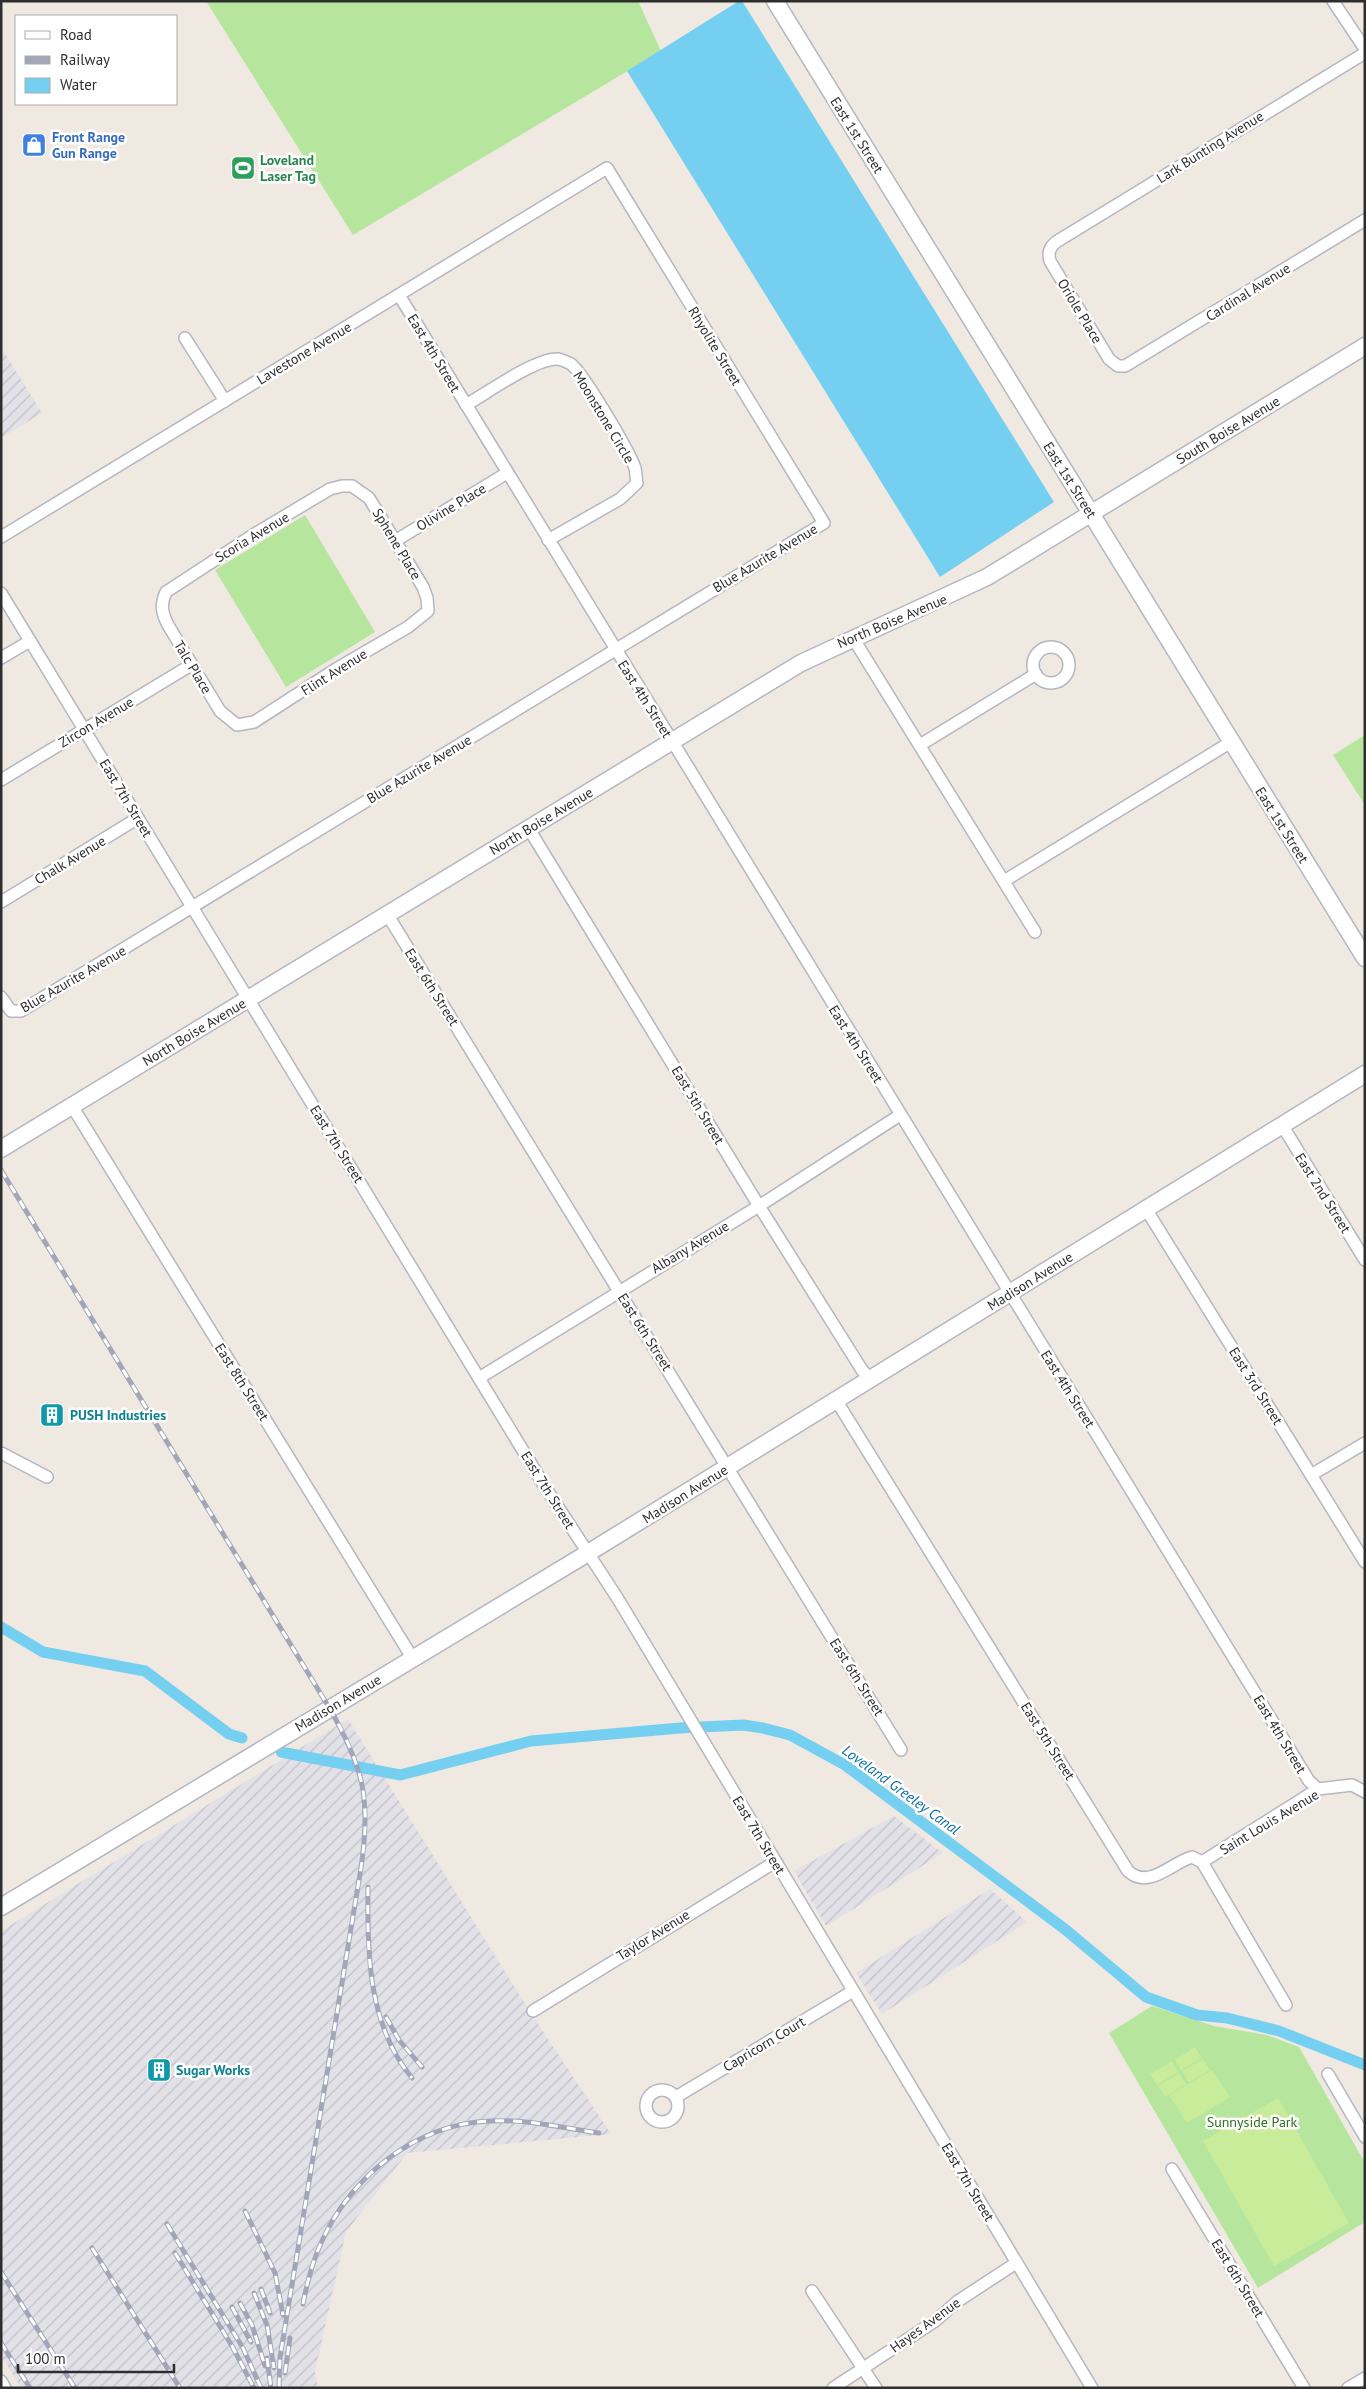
<svg xmlns="http://www.w3.org/2000/svg" width="1366" height="2389" font-family="'PT Sans',sans-serif">
	<style>
		.industrial { fill: url(#industrial-furrows) }
		.grass { fill: #b6e59e }
		.pitch { fill: #c9ec9a }
		.water { fill: #75cff0 }
		.lines { fill: none; stroke-linecap: round; stroke-linejoin: round }
		.canal { stroke: #75cff0; stroke-width: 11 }
		.street-casing { stroke: #b4b7c1; stroke-width: 14 }
		.secondary-casing { stroke: #b4b7c1; stroke-width: 19 }
		.street { stroke: #fff; stroke-width: 11 }
		.secondary { stroke: #fff; stroke-width: 16 }
		.rail-casing { stroke: #a3a6b8; stroke-width: 5 }
		.rail { stroke: #fff; stroke-width: 3; stroke-dasharray: 9; stroke-linecap: butt }
		.labels { text-anchor: middle; stroke-width: 5; stroke-linejoin: round; paint-order: stroke }
		.street-label { font-size: 14px; fill: #2e2e2e; stroke: #fff }
		.shop-label { font-size: 14px; font-weight: bold; fill: #366cbe; stroke: #fff; text-anchor: start }
		.leisure-label { font-size: 14px; font-weight: bold; fill: #27864d; stroke: #fff; text-anchor: start }
		.culture-label { font-size: 14px; font-weight: bold; fill: #0d838f; stroke: #fff; text-anchor: start }
		.park-label { font-size: 14px; fill: #2c6e1b; stroke: #fff }
		.water-label { font-size: 15px; font-style: italic; fill: #0d6fa3; stroke: #fff }
	</style>
	<defs>
		<pattern id="industrial-furrows" width="10" height="10" patternUnits="userSpaceOnUse" patternTransform="scale(1.25)"><rect width="10" height="10" fill="#e3e1e8"/><path d="M-1 1l2-2M0 10L10 0M9 11l2-2" fill="none" stroke="#c3c1c7"/></pattern>
	</defs>
	<rect width="100%" height="100%" fill="#efe9e1"/>
	<g class="industrial">
		<path d="M1,347L42,413L1,438Z"/>
		<path d="M348,1719L527,2007L611,2134L407,2153L346,2232L315,2372L318,2388H21L1,2355V1931Z"/>
		<path d="M894,1816L943,1853L826,1926L794,1871Z"/>
		<path d="M990,1889L1027,1922L882,2014L856,1973Z"/>
	</g>
	<g class="grass">
		<path d="M206,1H638L661,51L353,235Z"/>
		<path d="M305,515L375,632L286,687L215,570Z"/>
		<path d="M1365,735V805L1333,755Z"/>
		<path d="M1152,2006L1214,2026L1267,2035L1299,2047L1365,2163V2222L1258,2288L1109,2033Z"/>
	</g>
	<g class="pitch">
		<path d="M1195,2047L1202,2058L1181,2070L1175,2060Z"/>
		<path d="M1203,2059L1210,2070L1189,2082L1182,2071Z"/>
		<path d="M1172,2061L1178,2072L1157,2085L1150,2074Z"/>
		<path d="M1212,2070L1230,2097L1187,2123L1169,2095Z"/>
		<path d="M1179,2073L1186,2084L1165,2097L1158,2086Z"/>
		<path d="M1278,2098L1349,2223L1274,2266L1203,2141Z"/>
	</g>
	<path class="water" d="M739,1H742L1054,502L940,577L627,71Z"/>
	<g class="lines">
		<g class="canal">
			<path d="M1,1627L43,1652L145,1671L229,1734L242,1738"/>
			<path d="M281,1752L400,1775L531,1741L680,1728L743,1725L763,1728L790,1735L845,1765L1066,1930L1146,1997L1197,2015L1227,2018L1279,2031L1365,2065"/>
		</g>
		<defs>
			<g id="street">
				<path d="M1333,1L1365,49"/>
				<path d="M1365,53L1056,242C1049,248 1048,253 1050,261L1109,359L1118,366H1125L1365,220"/>
				<path d="M399,295L1309,1781L1318,1789"/>
				<path d="M185,338L225,401"/>
				<path d="M466,405C487,393 534,359 557,359C561,359 567,362 571,364C584,374 629,451 635,468C636,473 636,478 637,483L620,499L548,540"/>
				<path d="M342,486H352L369,498L423,587L427,598L428,611L408,627L336,669L254,722L237,725L220,711L168,625C162,613 160,605 166,592L253,535L330,489Z"/>
				<path d="M1,537L607,168L824,523L21,1011H11L1,997"/>
				<path d="M395,541L507,473"/>
				<path d="M1,593L547,1490L618,1599L1092,2388"/>
				<path d="M853,638L1035,932"/>
				<circle cx="1051" cy="665" r="18"/>
				<path d="M1,658L30,641"/>
				<path d="M920,745L1036,674"/>
				<path d="M1,780L191,665"/>
				<path d="M529,829L759,1206L862,1370L870,1379"/>
				<path d="M1004,881L1231,742"/>
				<path d="M1,902L138,818"/>
				<path d="M387,914L901,1750"/>
				<path d="M72,1106L413,1659"/>
				<path d="M1282,1125L1365,1260"/>
				<path d="M1146,1209L1365,1562"/>
				<path d="M479,1378L759,1206L900,1115"/>
				<path d="M836,1400L1128,1871C1149,1890 1171,1863 1192,1857L1202,1862L1286,2005"/>
				<path d="M1,1453L47,1477"/>
				<path d="M1311,1475L1365,1443"/>
				<path d="M1202,1862L1318,1789L1352,1785L1365,1792"/>
				<path d="M533,2011L775,1862"/>
				<path d="M1328,2074L1365,2137"/>
				<circle cx="662" cy="2106" r="16"/>
				<path d="M676,2097L853,1991"/>
				<path d="M1172,2169L1304,2388"/>
				<path d="M812,2291L876,2388"/>
				<path d="M1,2381L5,2388"/>
				<path d="M833,2388L935,2321L958,2301L1016,2263"/>
				<path d="M1348,2388L1365,2378"/>
			</g>
			<g id="secondary">
				<path d="M775,1L1365,958"/>
				<path d="M1,1149L801,663L987,577L1365,346"/>
				<path d="M1,1907L588,1553L1365,1074"/>
			</g>
		</defs>
		<use href="#street" class="street-casing"/>
		<use href="#secondary" class="secondary-casing"/>
		<use href="#street" class="street"/>
		<use href="#secondary" class="secondary"/>
		<defs>
			<g id="rail">
				<path d="M1,1170L330,1709C364,1769 371,1799 361,1868L280,2357L279,2388"/>
				<path d="M368,1887C367,1953 368,2025 412,2078"/>
				<path d="M386,2017L399,2040L422,2067"/>
				<path d="M245,2211L275,2273L283,2315"/>
				<path d="M167,2224L243,2348L261,2388"/>
				<path d="M92,2248L180,2388"/>
				<path d="M175,2253L232,2346L254,2388"/>
				<path d="M1,2272L75,2388"/>
				<path d="M261,2289L270,2313"/>
				<path d="M254,2293L267,2325L274,2368"/>
				<path d="M240,2303L252,2325L265,2366"/>
				<path d="M303,2304C307,2283 312,2263 321,2243C351,2176 416,2124 490,2121C527,2119 563,2128 599,2133"/>
				<path d="M232,2307L251,2342"/>
				<path d="M1,2343L30,2388"/>
				<path d="M267,2358L271,2388"/>
				<path d="M285,2373L290,2338"/>
			</g>
		</defs>
		<use href="#rail" class="rail-casing"/>
		<use href="#rail" class="rail"/>
	</g>
	<defs>
		<symbol id="shop-square" viewBox="-11 -11 22 22"><rect x="-9" y="-9" width="18" height="18" rx="4" fill="#3f7fe0" stroke="#fff"/><path d="M-5-2.5h2.3a2.7 3.5 0 0 1 5.4 0H5L5.5 6h-11ZM-1.5-2.5h3a1.5 2.3 0 0 0-3 0Z" fill="#fff"/></symbol>
		<symbol id="stadium-square" viewBox="-11 -11 22 22"><rect x="-9" y="-9" width="18" height="18" rx="4" fill="#2e9e5b" stroke="#fff"/><path d="M0-5a6.5 5 0 1 0 0 10a6.5 5 0 1 0 0-10ZM-3.5-1.8h7v3.6h-7Z" fill="#fff"/></symbol>
		<symbol id="building-square" viewBox="-11 -11 22 22"><rect x="-9" y="-9" width="18" height="18" rx="4" fill="#0f9aa8" stroke="#fff"/><path d="M-4-6H4V6H1V3H-1V6H-4ZM-2.5-4.3h1.7v1.8h-1.7ZM.8-4.3h1.7v1.8H.8ZM-2.5-1h1.7V.8h-1.7ZM.8-1h1.7V.8H.8Z" fill="#fff"/></symbol>
	</defs>
	<g fill-rule="evenodd">
		<use href="#shop-square" x="20" y="131" width="28" height="28"/>
		<use href="#stadium-square" x="229" y="154" width="28" height="28"/>
		<use href="#building-square" x="38" y="1401" width="28" height="28"/>
		<use href="#building-square" x="145" y="2056" width="28" height="28"/>
	</g>
	<g class="labels">
		<g class="street-label">
			<text transform="translate(857 135) rotate(58)" y="5">East 1st Street</text>
			<text transform="translate(1210 147) rotate(-32)" y="5">Lark Bunting Avenue</text>
			<text transform="translate(1248 292) rotate(-32)" y="5">Cardinal Avenue</text>
			<text transform="translate(1080 311) rotate(59)" y="5">Oriole Place</text>
			<text transform="translate(715 346) rotate(59)" y="5">Rhyolite Street</text>
			<text transform="translate(304 353) rotate(-31)" y="5">Lavestone Avenue</text>
			<text transform="translate(434 353) rotate(59)" y="5">East 4th Street</text>
			<text transform="translate(604 417) rotate(59)" y="5">Moonstone Circle</text>
			<text transform="translate(1228 430) rotate(-31)" y="5">South Boise Avenue</text>
			<text transform="translate(1070 480) rotate(58)" y="5">East 1st Street</text>
			<text transform="translate(451 507) rotate(-31)" y="5">Olivine Place</text>
			<text transform="translate(252 537) rotate(-31)" y="5">Scoria Avenue</text>
			<text transform="translate(397 544) rotate(59)" y="5">Sphene Place</text>
			<text transform="translate(765 558) rotate(-31)" y="5">Blue Azurite Avenue</text>
			<text transform="translate(892 621) rotate(-23)" y="5">North Boise Avenue</text>
			<text transform="translate(193 667) rotate(59)" y="5">Talc Place</text>
			<text transform="translate(334 672) rotate(-32)" y="5">Flint Avenue</text>
			<text transform="translate(645 699) rotate(58)" y="5">East 4th Street</text>
			<text transform="translate(96 722) rotate(-31)" y="5">Zircon Avenue</text>
			<text transform="translate(419 769) rotate(-31)" y="5">Blue Azurite Avenue</text>
			<text transform="translate(126 798) rotate(59)" y="5">East 7th Street</text>
			<text transform="translate(541 821) rotate(-31)" y="5">North Boise Avenue</text>
			<text transform="translate(1282 825) rotate(58)" y="5">East 1st Street</text>
			<text transform="translate(70 860) rotate(-31)" y="5">Chalk Avenue</text>
			<text transform="translate(73 979) rotate(-30)" y="5">Blue Azurite Avenue</text>
			<text transform="translate(432 987) rotate(58)" y="5">East 6th Street</text>
			<text transform="translate(194 1032) rotate(-31)" y="5">North Boise Avenue</text>
			<text transform="translate(856 1044) rotate(58)" y="5">East 4th Street</text>
			<text transform="translate(698 1105) rotate(59)" y="5">East 5th Street</text>
			<text transform="translate(337 1144) rotate(58)" y="5">East 7th Street</text>
			<text transform="translate(1323 1193) rotate(58)" y="5">East 2nd Street</text>
			<text transform="translate(690 1247) rotate(-31)" y="5">Albany Avenue</text>
			<text transform="translate(1030 1281) rotate(-32)" y="5">Madison Avenue</text>
			<text transform="translate(645 1332) rotate(58)" y="5">East 6th Street</text>
			<text transform="translate(242 1382) rotate(58)" y="5">East 8th Street</text>
			<text transform="translate(1256 1386) rotate(58)" y="5">East 3rd Street</text>
			<text transform="translate(1068 1389) rotate(58)" y="5">East 4th Street</text>
			<text transform="translate(548 1490) rotate(58)" y="5">East 7th Street</text>
			<text transform="translate(685 1494) rotate(-32)" y="5">Madison Avenue</text>
			<text transform="translate(857 1677) rotate(58)" y="5">East 6th Street</text>
			<text transform="translate(338 1703) rotate(-31)" y="5">Madison Avenue</text>
			<text transform="translate(1280 1734) rotate(59)" y="5">East 4th Street</text>
			<text transform="translate(1048 1741) rotate(58)" y="5">East 5th Street</text>
			<text transform="translate(1269 1822) rotate(-31)" y="5">Saint Louis Avenue</text>
			<text transform="translate(759 1835) rotate(59)" y="5">East 7th Street</text>
			<text transform="translate(653 1935) rotate(-32)" y="5">Taylor Avenue</text>
			<text transform="translate(764 2044) rotate(-31)" y="5">Capricorn Court</text>
			<text transform="translate(968 2182) rotate(59)" y="5">East 7th Street</text>
			<text transform="translate(1238 2278) rotate(59)" y="5">East 6th Street</text>
			<text transform="translate(925 2325) rotate(-36)" y="5">Hayes Avenue</text>
		</g>
		<g class="shop-label">
			<text x="52" y="142">Front Range<tspan x="52" dy="16">Gun Range</tspan></text>
		</g>
		<g class="leisure-label">
			<text x="260" y="165">Loveland<tspan x="260" dy="16">Laser Tag</tspan></text>
		</g>
		<g class="culture-label">
			<text x="70" y="1420">PUSH Industries</text>
			<text x="176" y="2075">Sugar Works</text>
		</g>
		<g class="park-label">
			<text x="1252" y="2127">Sunnyside Park</text>
		</g>
		<g class="water-label">
			<text transform="translate(901 1790) rotate(36)" y="5">Loveland Greeley Canal</text>
		</g>
	</g>
	<rect width="1366" height="2389" fill="none" stroke="#2e2e2e" stroke-width="5"/>
	<rect x="15" y="15" width="162" height="90" fill="#ffffff" stroke="#ababab"/>
	<rect x="25" y="31" width="25" height="8" fill="#ffffff" stroke="#ababab"/>
	<text x="60" y="40" font-size="15" fill="#2e2e2e">Road</text>
	<rect x="25" y="56" width="25" height="8" fill="#a3a6b8" stroke="#ababab"/>
	<text x="60" y="65" font-size="15" fill="#2e2e2e">Railway</text>
	<rect x="25" y="78" width="25" height="15" fill="#75cff0" stroke="#ababab"/>
	<text x="60" y="90" font-size="15" fill="#2e2e2e">Water</text>
	<path d="M18 2364v8h156v-8" fill="none" stroke="#2e2e2e" stroke-width="2.5"/>
	<text x="25" y="2364" font-size="15" fill="#2e2e2e" stroke="#ffffff" stroke-width="4" paint-order="stroke">100 m</text>
</svg>
